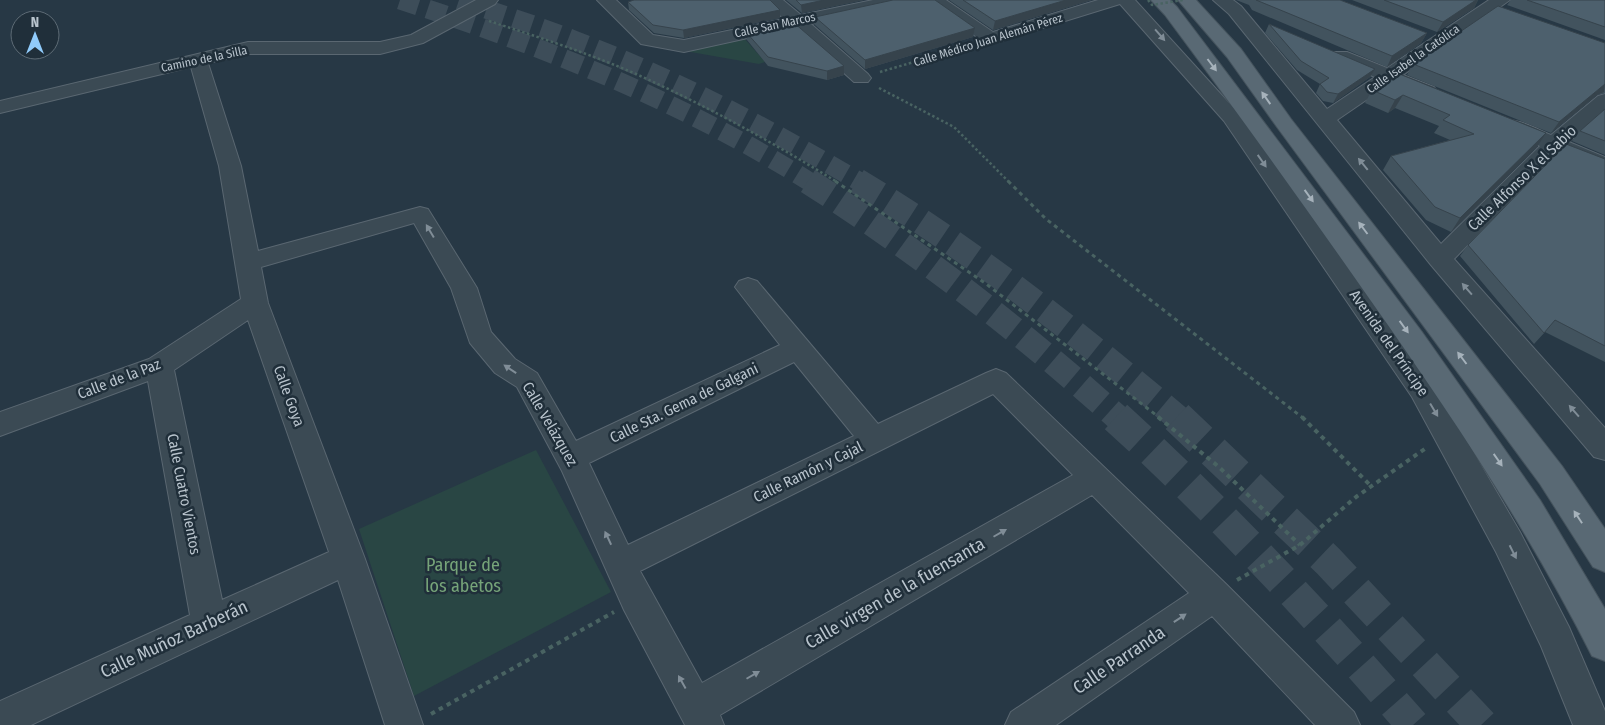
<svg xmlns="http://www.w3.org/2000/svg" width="1605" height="725" font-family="'Fira Sans Condensed',sans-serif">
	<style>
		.green { fill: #294644 }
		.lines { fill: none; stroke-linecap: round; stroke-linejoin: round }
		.motorway-tunnel-far2 { stroke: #3d4d59; stroke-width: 19; stroke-dasharray: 19 10; stroke-linecap: butt }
		.motorway-tunnel-far1 { stroke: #3d4d59; stroke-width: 26; stroke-dasharray: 26 12; stroke-linecap: butt }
		.motorway-tunnel { stroke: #3d4d59; stroke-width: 33; stroke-dasharray: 33 17; stroke-linecap: butt }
		.minor-casing { stroke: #5a6771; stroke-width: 2 }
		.primary-casing { stroke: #45535d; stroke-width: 2 }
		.path-far2 { stroke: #496362; stroke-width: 2.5; stroke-dasharray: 2.5 2.5; stroke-linecap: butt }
		.path-far1 { stroke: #496362; stroke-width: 3; stroke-dasharray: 4 4; stroke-linecap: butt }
		.path { stroke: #496362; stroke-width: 4; stroke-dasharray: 4.5 4.5; stroke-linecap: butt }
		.minor { fill: #3b4a54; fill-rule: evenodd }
		.primary { fill: #596974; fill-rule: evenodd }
		.path-bridge { stroke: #496362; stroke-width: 2.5; stroke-dasharray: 2.5 2.5; stroke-linecap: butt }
		.wall { fill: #42535e }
		.shaded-wall { fill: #36434c }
		.building { fill: #4d606d; stroke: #36434c }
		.oneway { fill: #808d97 }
		.oneway2 { fill: #a6b2bb }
		.labels { text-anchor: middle; stroke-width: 5; stroke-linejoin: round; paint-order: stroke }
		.far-street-label { font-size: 12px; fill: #b9c4cd; stroke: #202f3a }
		.street-label { font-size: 15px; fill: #b9c4cd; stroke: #202f3a }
		.near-park-label { font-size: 18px; fill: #76a479; stroke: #202f3a }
		.near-street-label { font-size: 18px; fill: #b9c4cd; stroke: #202f3a }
	</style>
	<rect width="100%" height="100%" fill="#273845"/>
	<g class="green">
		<path d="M743,37L765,62L759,64L685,51Z"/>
		<path d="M536,450L611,592L414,696L359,529Z"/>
	</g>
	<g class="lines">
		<g class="motorway-tunnel-far2">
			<path d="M400,0C545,47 680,100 810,182"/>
			<path d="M459,0C497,13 536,25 574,40C674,78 768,128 860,182"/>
		</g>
		<g class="motorway-tunnel-far1">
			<path d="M808,181C918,251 1021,331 1118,418"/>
			<path d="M857,181C972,250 1076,332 1178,418"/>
		</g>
		<g class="motorway-tunnel">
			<path d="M1116,417C1222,513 1319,618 1413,725"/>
			<path d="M1177,417L1328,561L1482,725"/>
		</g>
		<defs>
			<g id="minor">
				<path d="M476,0H498L495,4L423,43L380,54H248L208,63L241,166L258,251L420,207L428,209L477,288L491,332L515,359L537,373L576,441L780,345L735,287L739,281L748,278L757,281L878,424L986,373L996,369L1006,373L1226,584L1354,712L1360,725H1315L1212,616L1056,725H1005L1011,712L1189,593L1092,495L720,715L724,725H685L624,610L562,471L517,387L495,373L470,343L451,288L414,223L261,267L268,303L365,559L423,725H385L338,580L31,725H0V701L190,615L148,381L0,436V412L149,359L241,299L219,166L191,67L0,113V101L248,42H380L411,35ZM248,320L329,552L222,600L174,370ZM794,362L854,436L628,545L589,463ZM993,394L1073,475L702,683L640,571Z"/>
				<path d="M597,0H616L653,35L684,40L784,19L764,0H783L801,15L873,0H906L903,4L811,24L868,74L871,78L868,82H854L794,28L684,52L641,44Z"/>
				<path d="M926,0H946L993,32L1098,0H1135L1238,113L1432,381L1520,532L1569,627L1605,711V725H1573L1541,646L1496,552L1412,397L1224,121L1120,4L991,44L985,43Z"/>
				<path d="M1213,0H1233L1241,6L1327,109L1375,77L1333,60L1331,56L1333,52H1347L1387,68L1489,0H1510L1403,75L1434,87L1437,91L1434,95H1420L1391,83L1337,120L1441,244L1540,146L1501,129L1498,125L1501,121C1517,117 1536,129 1551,135L1598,96L1605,94V110L1569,142L1605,157V172L1557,153L1454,259L1605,428V460L1594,457L1431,265L1229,14Z"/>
			</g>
			<g id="primary">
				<path d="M1151,0H1170L1177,7L1422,332L1540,500L1605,609V661L1592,656C1529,531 1452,416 1371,301C1304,205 1235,109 1165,15Z"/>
				<path d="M1178,0H1196L1241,49L1291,119L1562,466L1605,529V572L1593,567L1540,484L1277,127L1227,57Z"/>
			</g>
		</defs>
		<use href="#minor" class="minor-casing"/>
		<use href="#primary" class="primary-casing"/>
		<g class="path-far2">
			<path d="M489,21C538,37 588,53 636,74C705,105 772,142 837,182"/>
			<path d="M880,72L968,46"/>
			<path d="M879,88L954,127L1009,182"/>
		</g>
		<g class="path-far1">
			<path d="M835,181L985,283L1160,418"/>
			<path d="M1008,181L1046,219L1303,418"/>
		</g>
		<g class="path">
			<path d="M1158,417L1219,467L1300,545"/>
			<path d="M1302,417L1372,487"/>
			<path d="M1237,580L1300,545L1356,497L1426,448"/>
			<path d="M431,714L614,612"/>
		</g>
		<use href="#minor" class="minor"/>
		<use href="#primary" class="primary"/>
		<path class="path-bridge" d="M1148,0L1152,5L1183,0"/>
	</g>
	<g class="wall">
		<path d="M786,0H864L802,13Z"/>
		<path d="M949,0H1092L993,30Z"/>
		<path d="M1236,0H1340L1427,33L1421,43L1387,67L1252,10L1249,5Z"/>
		<path d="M1352,0H1478L1474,8L1437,32Z"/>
		<path d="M1511,0H1605V40L1507,5Z"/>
		<path d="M628,2L780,18L684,38L654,33L629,10Z"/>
		<path d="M815,17L975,28L973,37L865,69L815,25Z"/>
		<path d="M1269,24L1370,77L1333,103L1323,101L1316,93L1320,84L1297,70L1265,33Z"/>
		<path d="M746,32L844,75L827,80L768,66L747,40Z"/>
		<path d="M1605,43V93L1597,95L1551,133L1407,75L1413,64Z"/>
		<path d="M1397,73L1537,147L1451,232L1426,220L1383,170L1391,156L1450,140L1434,133L1439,126L1395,108L1388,113L1365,103L1372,90Z"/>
		<path d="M1605,109V155L1572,141L1580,131Z"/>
		<path d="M1605,159V362L1545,332L1534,344L1460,256L1468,245Z"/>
	</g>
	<g class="shaded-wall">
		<path d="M824,0H864L802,13L801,5Z"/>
		<path d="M1066,0H1092L993,30L995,21Z"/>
		<path d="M1476,0H1478L1474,8L1437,32L1443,22Z"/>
		<path d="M780,10V18L684,38L683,30Z"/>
		<path d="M975,28L973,37L865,69V60Z"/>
		<path d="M1427,33L1421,43L1387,67L1392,56Z"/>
		<path d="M844,66V75L827,80V71Z"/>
		<path d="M1375,69L1370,77L1333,103L1338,94Z"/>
		<path d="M1605,84L1604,92L1597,95L1551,133L1559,122Z"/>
		<path d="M1403,95L1395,108L1388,113L1395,100Z"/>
		<path d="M1546,133L1537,147L1451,232L1460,218Z"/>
	</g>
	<g class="building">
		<path d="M634,0H770L780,10L683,30L653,25L628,2Z"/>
		<path d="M796,0H824L801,5Z"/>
		<path d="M893,0H935L975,28L865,60L815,17Z"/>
		<path d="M963,0H1066L995,21Z"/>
		<path d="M1256,0H1340L1427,33L1392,56Z"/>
		<path d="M1384,0H1476L1443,22Z"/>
		<path d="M1527,0H1605V27Z"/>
		<path d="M1498,6L1605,43V84L1559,122L1413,64Z"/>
		<path d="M793,22L844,66L827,71L768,57L746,32Z"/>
		<path d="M1269,24L1375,69L1338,94L1327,92L1320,84L1329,78L1301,61Z"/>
		<path d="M1397,73L1546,133L1460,218L1435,207L1391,156L1474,134L1443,120L1450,115L1403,95L1395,100L1372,90Z"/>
		<path d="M1605,109V141L1580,131Z"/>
		<path d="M1566,144L1605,159V346L1555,320L1544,333L1468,245Z"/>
	</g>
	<defs><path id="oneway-solid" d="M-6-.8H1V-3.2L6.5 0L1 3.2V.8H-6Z" transform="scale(1.25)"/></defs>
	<g class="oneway">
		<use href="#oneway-solid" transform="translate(1160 35) rotate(49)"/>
		<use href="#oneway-solid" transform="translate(1262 161) rotate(55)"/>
		<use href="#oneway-solid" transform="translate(1363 164) rotate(-129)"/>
		<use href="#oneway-solid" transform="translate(430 231) rotate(-121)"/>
		<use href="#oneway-solid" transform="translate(1467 289) rotate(-131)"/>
		<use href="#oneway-solid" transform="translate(510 369) rotate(-146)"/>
		<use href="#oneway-solid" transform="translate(1434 410) rotate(59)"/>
		<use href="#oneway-solid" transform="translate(1574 411) rotate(-131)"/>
		<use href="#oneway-solid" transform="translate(1000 533) rotate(-30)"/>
		<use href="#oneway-solid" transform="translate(608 538) rotate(-115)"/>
		<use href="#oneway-solid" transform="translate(1513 552) rotate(63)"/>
		<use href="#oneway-solid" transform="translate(1180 618) rotate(-34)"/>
		<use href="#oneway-solid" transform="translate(753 675) rotate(-30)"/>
		<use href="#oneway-solid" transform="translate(682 682) rotate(-119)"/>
	</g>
	<g class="oneway2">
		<use href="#oneway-solid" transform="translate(1212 65) rotate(53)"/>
		<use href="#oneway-solid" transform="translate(1266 98) rotate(-125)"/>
		<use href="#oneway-solid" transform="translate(1309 196) rotate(54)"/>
		<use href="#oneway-solid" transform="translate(1363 228) rotate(-127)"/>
		<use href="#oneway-solid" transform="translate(1404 327) rotate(54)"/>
		<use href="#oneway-solid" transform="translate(1462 358) rotate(-127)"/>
		<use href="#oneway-solid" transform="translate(1498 460) rotate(55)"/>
		<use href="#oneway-solid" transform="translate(1578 517) rotate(-123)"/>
	</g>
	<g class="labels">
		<g class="far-street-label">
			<text transform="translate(775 25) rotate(-12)" y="4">Calle San Marcos</text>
			<text transform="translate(988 40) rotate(-17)" y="4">Calle Médico Juan Alemán Pérez</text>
			<text transform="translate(204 59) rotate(-12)" y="4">Camino de la Silla</text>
			<text transform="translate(1413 59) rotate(-35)" y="4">Calle Isabel la Católica</text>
		</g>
		<g class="street-label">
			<text transform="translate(1522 178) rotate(-44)" y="5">Calle Alfonso X el Sabio</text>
			<text transform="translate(1389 343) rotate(55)" y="5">Avenida del Príncipe</text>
			<text transform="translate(119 379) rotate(-21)" y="5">Calle de la Paz</text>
			<text transform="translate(289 396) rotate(70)" y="5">Calle Goya</text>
			<text transform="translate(684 403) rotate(-26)" y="5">Calle Sta. Gema de Galgani</text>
			<text transform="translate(550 424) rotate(60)" y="5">Calle Velázquez</text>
			<text transform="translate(808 472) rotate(-26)" y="5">Calle Ramón y Cajal</text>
			<text transform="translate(184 494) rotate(79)" y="5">Calle Cuatro Vientos</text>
		</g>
		<g class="near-park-label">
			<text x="463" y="571">Parque de<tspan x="463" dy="21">los abetos</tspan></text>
		</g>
		<g class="near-street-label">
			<text transform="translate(895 593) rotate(-30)" y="6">Calle virgen de la fuensanta</text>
			<text transform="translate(174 639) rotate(-25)" y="6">Calle Muñoz Barberán</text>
			<text transform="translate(1119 660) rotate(-34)" y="6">Calle Parranda</text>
		</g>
	</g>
	<g transform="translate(35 35)"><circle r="24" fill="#202f3a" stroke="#5d6b75"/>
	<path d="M0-4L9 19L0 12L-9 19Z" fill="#90cbfb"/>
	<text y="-8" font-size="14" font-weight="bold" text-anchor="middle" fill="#b9c4cd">N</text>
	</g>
</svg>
